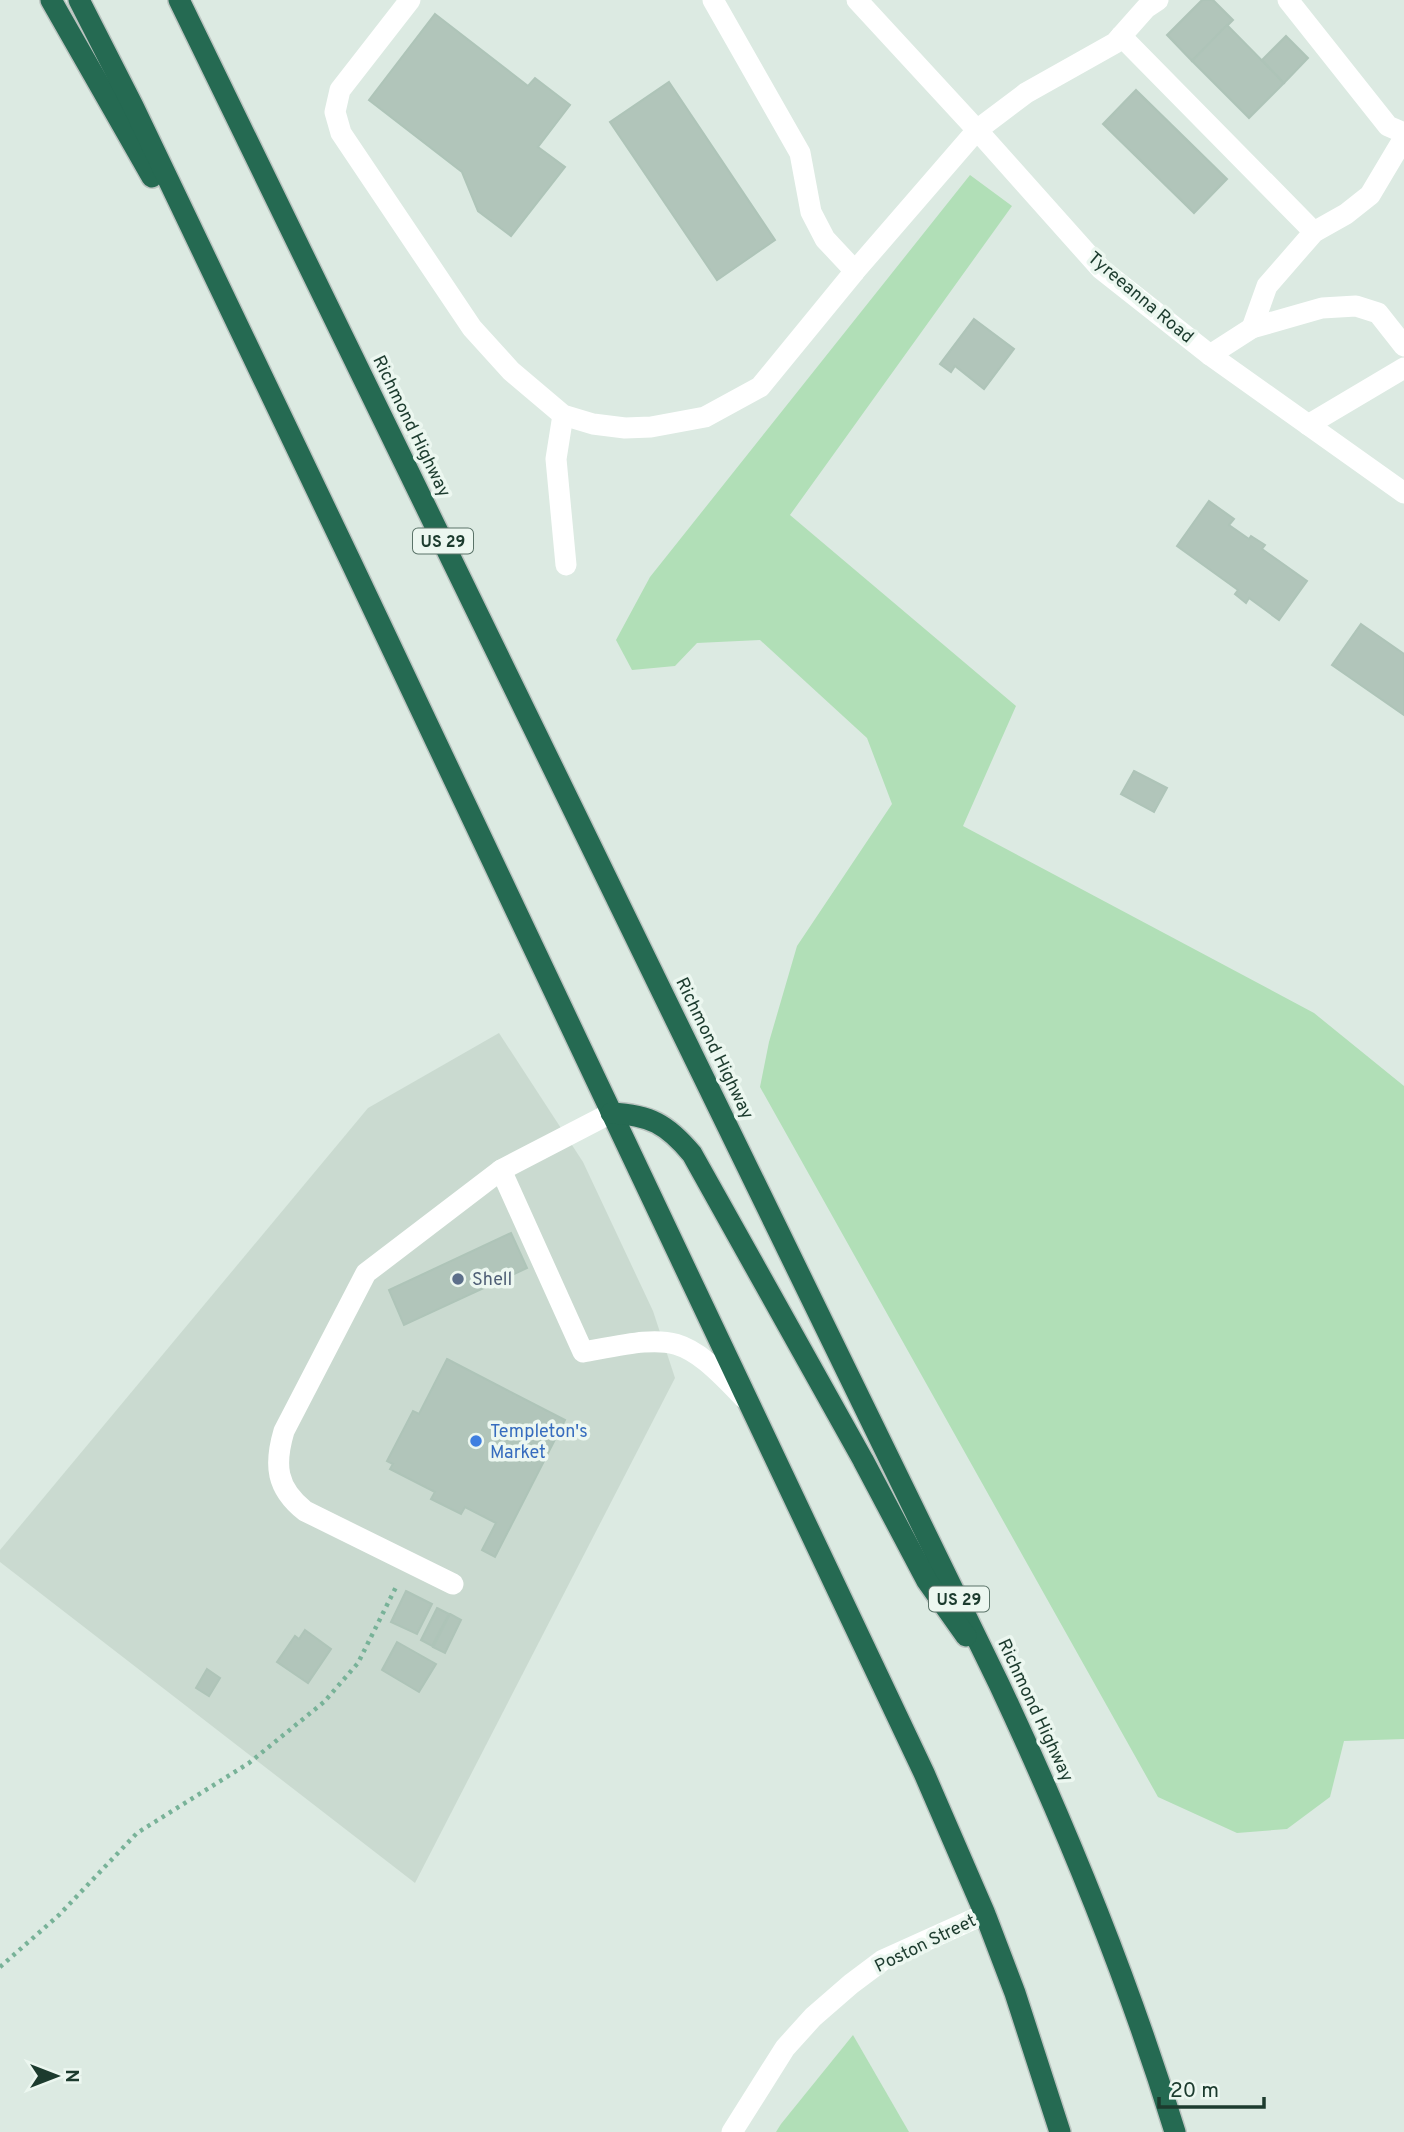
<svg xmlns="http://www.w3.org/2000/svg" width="1404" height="2132" font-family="Overpass,sans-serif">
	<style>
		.built { fill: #cadad0 }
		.green { fill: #b1dfb7 }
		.building { fill: #b1c5ba; stroke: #aec4b8; stroke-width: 2 }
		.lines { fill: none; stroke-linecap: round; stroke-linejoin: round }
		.highway-casing { stroke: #bbc4c0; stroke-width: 24 }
		.path { stroke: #78b298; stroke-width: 4.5; stroke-dasharray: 3.5 5; stroke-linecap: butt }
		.minor { stroke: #fff; stroke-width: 21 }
		.highway { stroke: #256a52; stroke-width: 21 }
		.service-dot { fill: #5c6f8a; stroke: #ecf7f0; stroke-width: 2.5 }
		.shop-dot { fill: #3f7fe0; stroke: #ecf7f0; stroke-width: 2.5 }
		.labels { text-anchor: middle; stroke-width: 7; stroke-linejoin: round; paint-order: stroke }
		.shield { fill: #ecf7f0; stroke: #5a7368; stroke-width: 2 }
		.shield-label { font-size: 16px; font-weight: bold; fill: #1c3b2e }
		.street-label { font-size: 18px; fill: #1c3b2e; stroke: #ecf7f0 }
		.service-label { font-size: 18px; fill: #4e5e75; stroke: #ecf7f0; text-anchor: start }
		.shop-label { font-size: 18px; fill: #366cbe; stroke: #ecf7f0; text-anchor: start }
	</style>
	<rect width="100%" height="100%" fill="#dceae2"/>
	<path class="built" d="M499,1033L583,1162L653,1311L675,1378L415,1883L0,1562V1550L368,1108Z"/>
	<g class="green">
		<path d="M970,175L1012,206L790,515L1016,706L963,826L1314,1013L1404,1086V1739L1344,1741L1330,1797L1287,1829L1237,1833L1158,1797L760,1087L769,1042L797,946L892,804L867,738L760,640L697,643L675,666L632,670L616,640L650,577Z"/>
		<path d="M853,2035L909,2132H776L781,2124Z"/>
	</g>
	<g class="building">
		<path d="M1202,0H1213L1233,20L1192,61L1167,35Z"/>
		<path d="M435,14L528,86L535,78L570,105L538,147L565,167L511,236L478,211L462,172L369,100Z"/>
		<path d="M1227,25L1284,83L1249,118L1192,61Z"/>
		<path d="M1286,36L1308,58L1284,83L1262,60Z"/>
		<path d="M669,82L775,240L717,280L610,122Z"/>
		<path d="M1136,90L1227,179L1194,213L1103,124Z"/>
		<path d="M974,319L1014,349L984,389L955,366L951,372L940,364Z"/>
		<path d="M1209,501L1234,519L1229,525L1249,539L1251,536L1265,545L1262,549L1307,581L1279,620L1249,598L1246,603L1235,594L1238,590L1177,546Z"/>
		<path d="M1361,624L1404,654V715L1332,665Z"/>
		<path d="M1134,771L1167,788L1154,812L1121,794Z"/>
		<path d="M511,1233L527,1268L404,1325L389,1290Z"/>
		<path d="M447,1359L565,1420L495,1557L482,1550L496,1523L465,1507L461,1514L431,1499L435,1492L390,1469L393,1464L387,1461L413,1411L419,1414Z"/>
		<path d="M406,1591L432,1604L417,1634L391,1622Z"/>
		<path d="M437,1608L449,1614L432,1646L421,1640Z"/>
		<path d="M450,1614L461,1620L445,1653L433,1647Z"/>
		<path d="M305,1630L331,1649L308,1683L277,1662L295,1636L299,1639Z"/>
		<path d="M397,1642L436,1664L419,1692L382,1670Z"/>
		<path d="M207,1669L220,1678L209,1696L196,1688Z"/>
	</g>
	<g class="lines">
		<defs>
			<g id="highway">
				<path d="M51,0L152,177"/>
				<path d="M79,0L133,106L350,560L924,1773L985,1914L1015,1993L1060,2132"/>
				<path d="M179,0L999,1684C1067,1829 1128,1979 1175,2132"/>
				<path d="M611,1113C650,1115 667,1124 692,1154L863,1460L927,1581L966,1636"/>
			</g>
		</defs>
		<use href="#highway" class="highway-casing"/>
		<path class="path" d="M0,1967L59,1915L137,1833L249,1763L324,1702L358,1663L397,1585"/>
		<g class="minor">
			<path d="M410,0L340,90L335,112L341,133L472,328L511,371L563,415L593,424L625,428L651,427L705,417L760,387L855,271L977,130L1026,93L1115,43L1146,8L1158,0"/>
			<path d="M713,0L800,153L811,212L825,239L855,271"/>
			<path d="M857,0L977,130L1101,269L1210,355L1404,493"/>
			<path d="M1288,0L1388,126L1404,133"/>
			<path d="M1121,36L1314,232"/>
			<path d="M1252,328L1267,286L1314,232L1346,214L1370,195L1404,138"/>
			<path d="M1210,355L1252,328L1322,308L1356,306L1378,313L1404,346"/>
			<path d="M563,415L556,459L566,565"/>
			<path d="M1308,425L1404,368"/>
			<path d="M501,1170L583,1352C672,1336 680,1330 744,1398"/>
			<path d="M453,1584L305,1511C276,1488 274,1465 284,1431L366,1273L501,1170L611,1113"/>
			<path d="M732,2132L785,2048L813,2017L851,1984L883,1960L985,1914"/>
		</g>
		<use href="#highway" class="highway"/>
	</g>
	<circle class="service-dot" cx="458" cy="1279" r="7"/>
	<circle class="shop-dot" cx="476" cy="1441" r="7"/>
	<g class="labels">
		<g class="shield">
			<rect x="413" y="528.5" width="60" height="25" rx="5"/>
			<rect x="929" y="1586.5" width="60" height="25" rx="5"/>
		</g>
		<g class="shield-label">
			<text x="443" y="547">US 29</text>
			<text x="959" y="1605">US 29</text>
		</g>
		<g class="street-label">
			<text transform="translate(1141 297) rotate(40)" y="6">Tyreeanna Road</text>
			<text transform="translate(412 426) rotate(64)" y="6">Richmond Highway</text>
			<text transform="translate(715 1048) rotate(64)" y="6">Richmond Highway</text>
			<text transform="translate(1036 1710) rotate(65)" y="6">Richmond Highway</text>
			<text transform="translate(925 1943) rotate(-26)" y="6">Poston Street</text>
		</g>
		<g class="service-label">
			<text x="472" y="1285">Shell</text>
		</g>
		<g class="shop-label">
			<text x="490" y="1437">Templeton's<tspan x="490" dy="21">Market</tspan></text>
		</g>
	</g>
	<g transform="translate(56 2076) rotate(90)" stroke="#ecf7f0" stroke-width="5" paint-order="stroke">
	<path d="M0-5L12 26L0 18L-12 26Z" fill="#1c3b2e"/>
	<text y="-10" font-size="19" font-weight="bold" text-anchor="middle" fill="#1c3b2e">N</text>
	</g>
	<path d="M1159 2097v10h105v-10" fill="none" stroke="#1c3b2e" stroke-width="3.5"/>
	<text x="1170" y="2097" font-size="21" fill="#1c3b2e" stroke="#ecf7f0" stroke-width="5" paint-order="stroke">20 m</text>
</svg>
